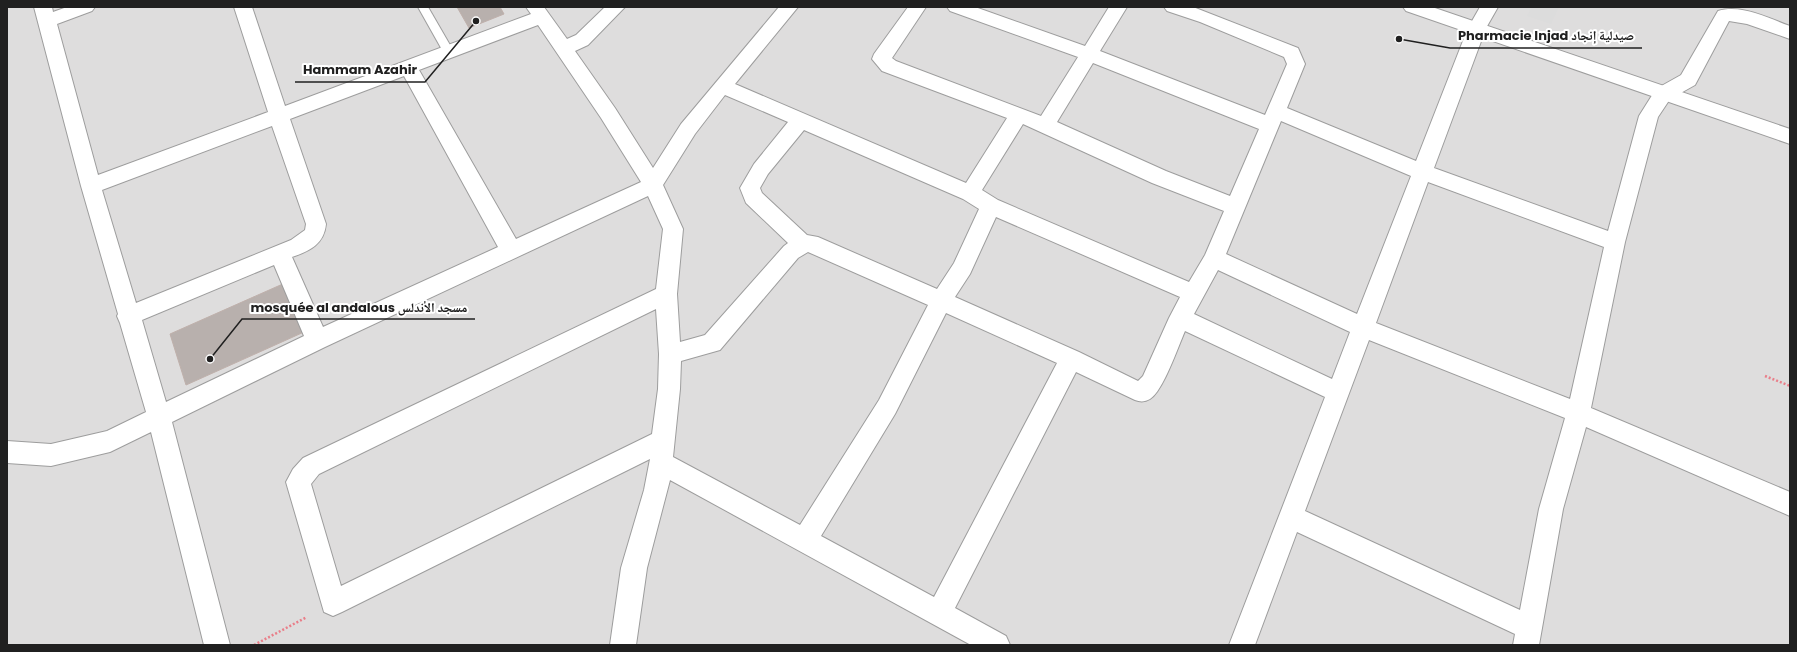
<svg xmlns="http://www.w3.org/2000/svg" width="1797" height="652" font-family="Poppins,'Noto Naskh Arabic',sans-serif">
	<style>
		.residential { fill: #dedddd }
		.parking { fill: #dcdcdc }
		.building { fill: #b8b0ad; stroke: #bfb0ab }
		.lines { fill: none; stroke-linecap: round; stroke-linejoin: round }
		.service-casing { stroke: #9d9d9d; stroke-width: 2 }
		.minor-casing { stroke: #9d9d9d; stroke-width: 2 }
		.tertiary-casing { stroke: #9d9d9d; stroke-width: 2 }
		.path { stroke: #e97e89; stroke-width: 2.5; stroke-dasharray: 2 2; stroke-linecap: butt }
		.service { fill: #fff; fill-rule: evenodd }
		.minor { fill: #fff; fill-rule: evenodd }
		.tertiary { fill: #fff; fill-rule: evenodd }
		.leader { fill: none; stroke: #202020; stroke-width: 1.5 }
		.callout-dot { fill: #202020; stroke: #fff; stroke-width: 1.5 }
		.callout-label { font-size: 13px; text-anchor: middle; font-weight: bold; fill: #202020; stroke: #fff; stroke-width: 4; stroke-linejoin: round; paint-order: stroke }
	</style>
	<rect width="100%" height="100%" fill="#efebe7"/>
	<rect class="residential" x="7" y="7" width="1783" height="638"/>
	<path class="parking" d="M1532,7H1559L1551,24L1527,16Z"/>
	<g class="building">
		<path d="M457,7H500L504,14L469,28Z"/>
		<path d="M285,283L304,332L186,385L170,334Z"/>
	</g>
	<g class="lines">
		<defs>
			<path id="service" d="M418,7H428L454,52L453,55H445Z"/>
			<path id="minor" d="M34,7H52L53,12L67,7H95L92,11L57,24L98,175L268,112L234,7H252L285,106L531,14L526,7H544L567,39L576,35L605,7H625L588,45L575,51L615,108L653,168L681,124L779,7H798L735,84L966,183L1007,118L882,71L872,59L874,54L908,7H926L892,58L896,61L1041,116L1078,57L950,11L947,7H975L1085,46L1109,7H1127L1100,51L1265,115L1287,64L1284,57L1200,22L1167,11L1164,7H1193L1298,48L1305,64L1287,108L1416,161L1468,28L1480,7H1498L1486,28L1434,168L1608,231L1639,116L1656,89L1681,75L1718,11C1741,4 1768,18 1790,26V39L1747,24L1729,21L1695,85L1670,99L1658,117L1625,242L1591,408L1790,492V516L1586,427L1563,509L1539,645H1513L1515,634L1297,532L1255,645H1229L1325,397L1185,331C1178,347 1163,391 1150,399C1145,402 1140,402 1135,400L1076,372L955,608L1006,636L1010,645H971L670,480L647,568L636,645H610L621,568L644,490L650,459L342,612L333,616L324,612L286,482L293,469L303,458L656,289L663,229L648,196L325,347L172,422L230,645H204L151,432L110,452L51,466L7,463V441L51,444L107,431L146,412L120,323L117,316L118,314L81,186ZM538,25L601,118L641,182L516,239L419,70ZM1093,63L1259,129L1230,196L1166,171L1057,122ZM404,76L498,247L323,327L292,257C310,251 324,244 326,224L290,119ZM725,95L788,122L754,164L740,188L746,203L788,243L784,246L705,335L680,342L677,294L683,229L663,185L695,134ZM1281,121L1411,176L1357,314L1226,254ZM1023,124L1152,183L1224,211L1205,255L1189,282L998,200L982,190ZM272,126L306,224L305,230L291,240L136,303L102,190ZM804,130L963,199L979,209L954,263L937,289L818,237L807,235L762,193L760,188L768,174ZM1428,182L1604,247L1570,399L1376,323ZM996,217L1180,297L1169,318L1143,376L1138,381L1079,352L955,297L970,274ZM808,252L928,305L879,400L800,525L673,457L680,389L681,361L720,350L798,258ZM274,265L304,336L166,402L142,320ZM1218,270L1350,332L1332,379L1194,314ZM656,309L659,354L658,389L652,434L341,586L311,484L319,474ZM946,313L1057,363L934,597L821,536L895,414ZM1369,340L1565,418L1539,509L1520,610L1305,511Z"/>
			<path id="tertiary" d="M1403,7H1432L1790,129V144L1406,11Z"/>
		</defs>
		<use href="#service" class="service-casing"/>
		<use href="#minor" class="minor-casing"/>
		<use href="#tertiary" class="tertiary-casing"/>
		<g class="path">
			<path d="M1765,376L1790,386"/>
			<path d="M254,645L307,617"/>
		</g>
		<use href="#service" class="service"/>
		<use href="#minor" class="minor"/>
		<use href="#tertiary" class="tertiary"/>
	</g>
	<path class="leader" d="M1399 39L1450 48H1642M476 21L425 82H295M210 359L242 319H475"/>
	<g class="callout-dot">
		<circle cx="1399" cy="39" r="4"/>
		<circle cx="476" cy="21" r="4"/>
		<circle cx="210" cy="359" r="4"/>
	</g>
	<g class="callout-label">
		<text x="1546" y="40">Pharmacie Injad صيدلية إنجاد</text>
		<text x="360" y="74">Hammam Azahir</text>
		<text x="359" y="312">mosquée al andalous مسجد الأندلس</text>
	</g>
	<rect width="1797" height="652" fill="none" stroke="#202020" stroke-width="16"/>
</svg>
